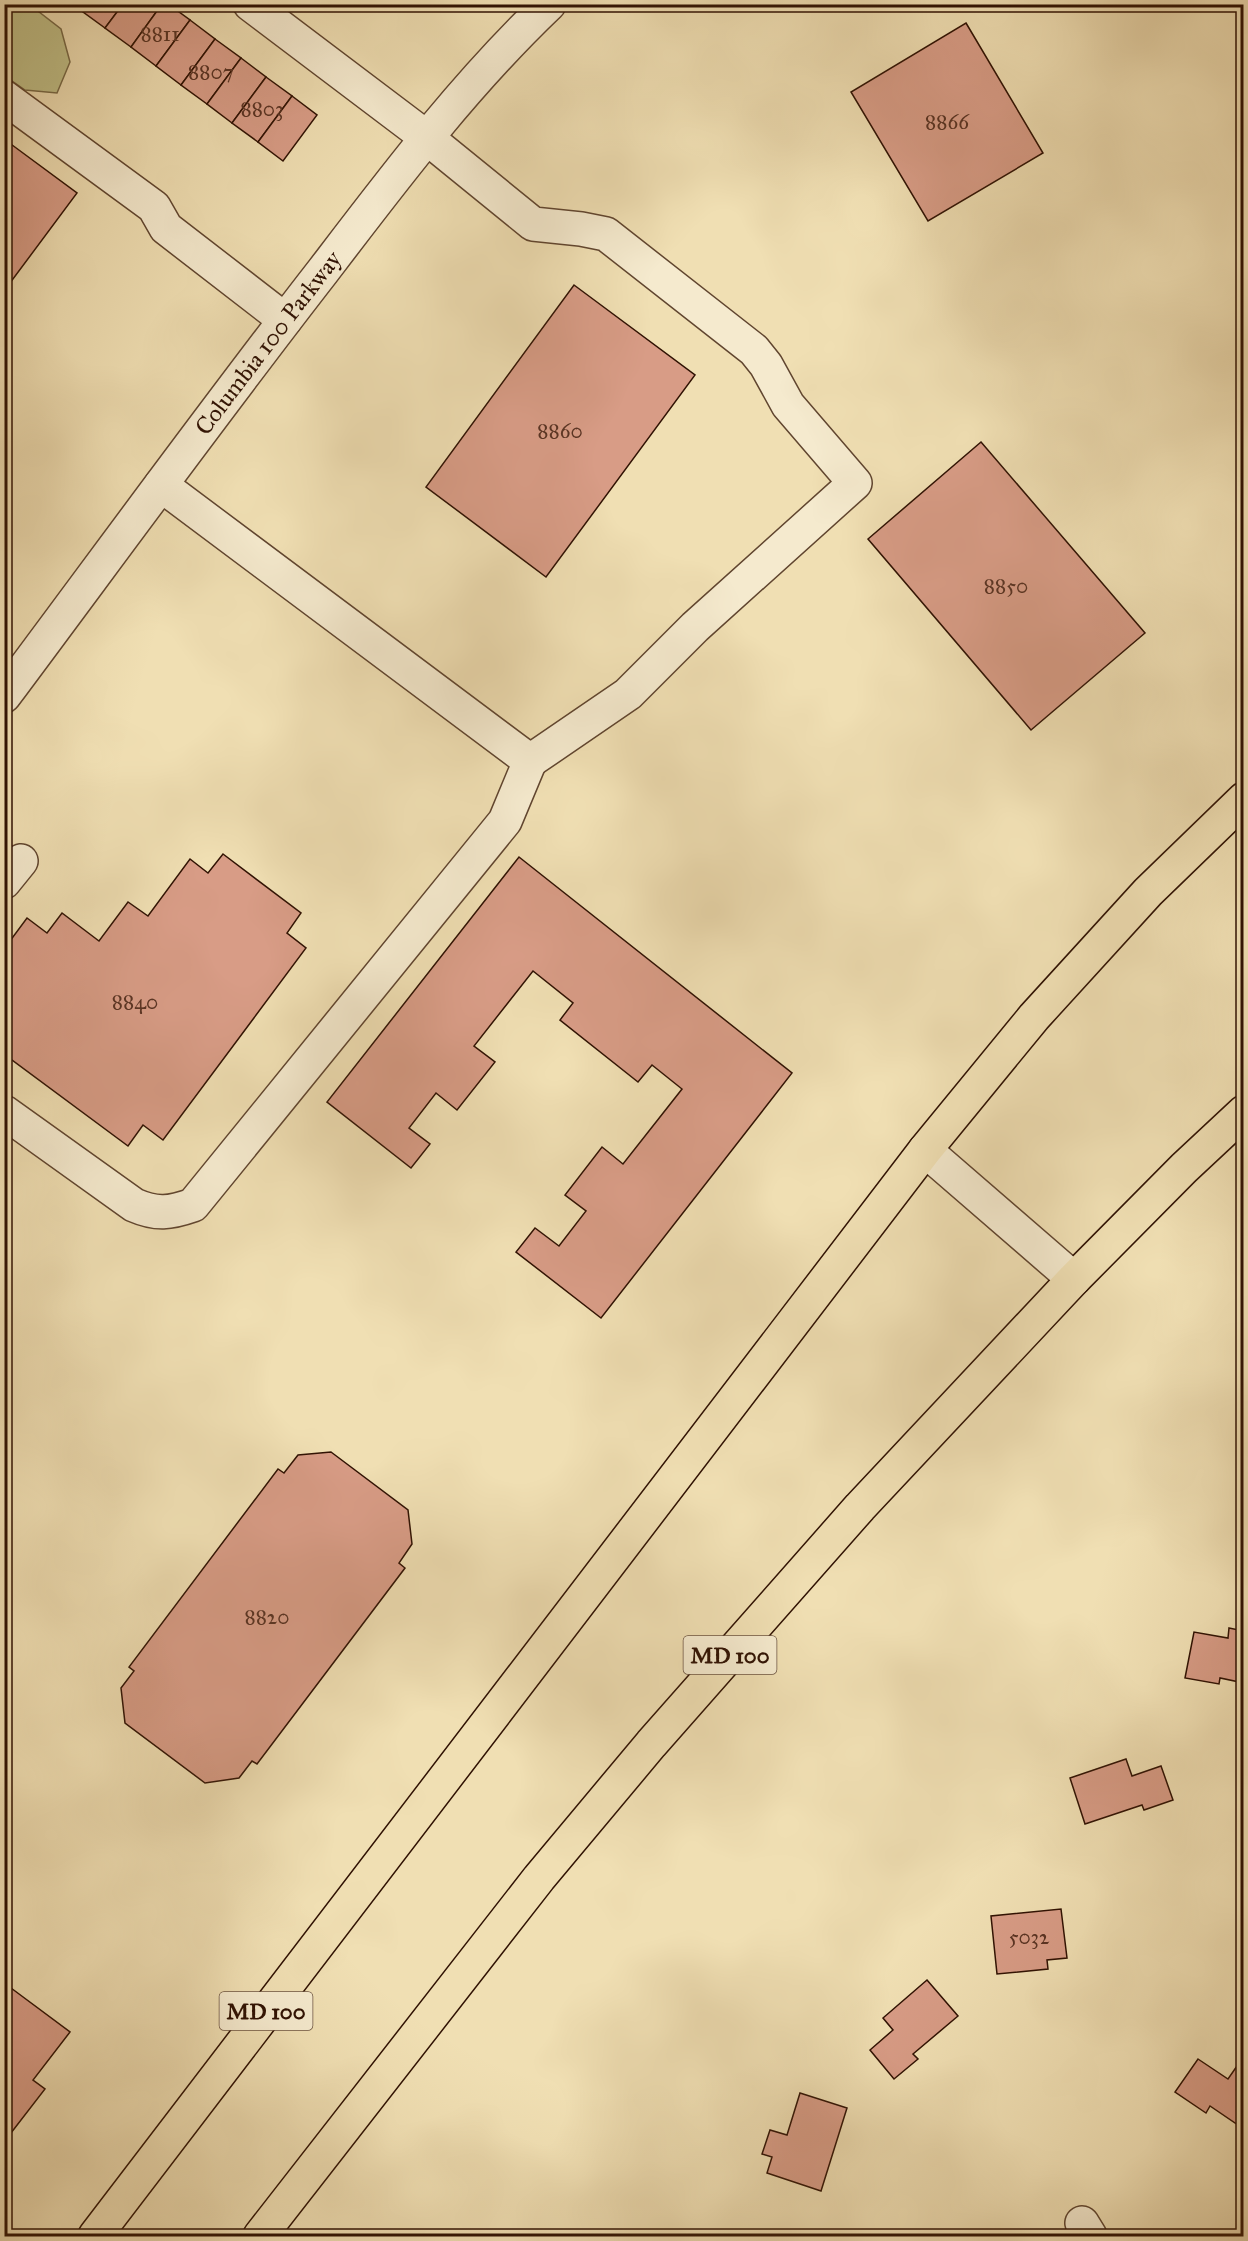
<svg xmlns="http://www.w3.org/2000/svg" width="1248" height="2241" font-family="'IM FELL Great Primer',serif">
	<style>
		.green { fill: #c1c088; stroke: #786946; stroke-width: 1.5 }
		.building { fill: #d89c86; stroke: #301203; stroke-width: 1.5 }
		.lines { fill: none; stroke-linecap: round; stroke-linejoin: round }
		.minor-casing { stroke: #60452f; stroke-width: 36 }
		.highway-casing { stroke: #301203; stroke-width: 36 }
		.minor { stroke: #f5eace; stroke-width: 33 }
		.highway { stroke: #f0dfb3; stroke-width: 33 }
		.labels { text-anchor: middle; stroke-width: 4.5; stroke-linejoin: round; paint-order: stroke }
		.number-label { font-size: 21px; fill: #5a3424 }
		.shield { fill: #f5eace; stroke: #6b5340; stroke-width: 1.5 }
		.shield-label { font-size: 22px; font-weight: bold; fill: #301203 }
		.street-label { font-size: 24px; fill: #301203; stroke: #f5eace }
	</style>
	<rect width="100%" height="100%" fill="#f0dfb3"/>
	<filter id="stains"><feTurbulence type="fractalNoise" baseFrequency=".00333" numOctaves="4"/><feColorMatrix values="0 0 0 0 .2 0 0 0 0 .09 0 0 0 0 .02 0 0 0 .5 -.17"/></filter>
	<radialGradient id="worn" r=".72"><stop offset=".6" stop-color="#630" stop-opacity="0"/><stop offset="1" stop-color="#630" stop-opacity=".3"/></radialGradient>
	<path class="green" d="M4,5H30L61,29L70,62L57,93L25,90L5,76Z"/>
	<g class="building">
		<path d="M83,4H123L105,28L79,9Z"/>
		<path d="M123,4H162L131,47L105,28Z"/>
		<path d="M162,4H168L190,20L156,66L131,47Z"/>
		<path d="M190,20L215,39L181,85L156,66Z"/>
		<path d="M966,23L1043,153L928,221L851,92Z"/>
		<path d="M215,39L241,58L207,104L181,85Z"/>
		<path d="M241,58L266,77L232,123L207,104Z"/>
		<path d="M266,77L292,96L258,142L232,123Z"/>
		<path d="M292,96L317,115L283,161L258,142Z"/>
		<path d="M4,139L77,193L4,291Z"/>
		<path d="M574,285L695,375L546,577L426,487Z"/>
		<path d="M981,442L1145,633L1031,730L868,539Z"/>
		<path d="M223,854L301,913L287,933L306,948L163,1140L143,1125L128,1146L4,1054V949L27,918L47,933L62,913L99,941L128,902L148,916L190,859L208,873Z"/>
		<path d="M519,857L792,1073L601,1318L516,1252L535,1228L559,1246L586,1211L565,1195L602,1147L623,1164L682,1089L652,1065L638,1082L560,1020L573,1003L533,971L474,1046L495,1062L457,1110L436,1093L409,1128L430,1144L411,1168L327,1102Z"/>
		<path d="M331,1452L408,1510L412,1544L399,1563L405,1568L257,1764L252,1761L239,1778L205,1783L125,1723L121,1688L134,1671L129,1667L278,1469L284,1473L298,1455Z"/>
		<path d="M1229,1628L1244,1631V1683L1220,1678L1219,1684L1185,1678L1194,1632L1228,1638Z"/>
		<path d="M1126,1759L1132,1776L1161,1766L1173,1800L1144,1810L1142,1805L1085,1824L1070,1778Z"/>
		<path d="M1061,1909L1067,1958L1047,1960L1048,1969L997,1974L991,1916Z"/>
		<path d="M927,1980L958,2016L913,2054L918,2059L894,2079L870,2050L893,2030L883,2018Z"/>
		<path d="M11,1988L70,2032L33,2080L45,2089L4,2142V1996Z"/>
		<path d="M1198,2059L1228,2079L1237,2066L1244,2070V2129L1210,2106L1206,2113L1175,2092Z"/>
		<path d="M800,2093L847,2108L821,2191L767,2173L772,2157L762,2154L770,2130L787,2135Z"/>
	</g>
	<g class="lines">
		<defs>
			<g id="minor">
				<path d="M4,97L154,207L166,228L285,320"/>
				<path d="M161,485L530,761L628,694L695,627L855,483L788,405L766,365L754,350L606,234L581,229L533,224L426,137L250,4"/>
				<path id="s1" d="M4,696C110,554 214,411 323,271C394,178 464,85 549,4"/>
				<path d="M4,882L21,861"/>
				<path d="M4,1112L134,1205C157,1215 170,1213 193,1205L505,821L530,761"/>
				<path d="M925,1150L1074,1279"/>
				<path d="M1082,2223L1090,2236"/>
			</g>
			<g id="highway">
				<path d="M95,2236L925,1150L1034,1017L1148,892L1244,799"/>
				<path d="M260,2236L539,1878L651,1744L860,1507L1074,1279L1184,1168L1244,1112"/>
			</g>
		</defs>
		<use href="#minor" class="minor-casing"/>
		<use href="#highway" class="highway-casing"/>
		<use href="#minor" class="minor"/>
		<use href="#highway" class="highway"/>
	</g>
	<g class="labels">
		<g class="number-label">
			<text x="160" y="41">8811</text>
			<text x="211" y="79">8807</text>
			<text x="262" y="116">8803</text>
			<text x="947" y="129">8866</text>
			<text x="560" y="438">8860</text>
			<text x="1006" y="593">8850</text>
			<text x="135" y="1009">8840</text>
			<text x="267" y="1624">8820</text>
			<text x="1029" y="1944">5032</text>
		</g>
		<g class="shield">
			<rect x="683.5" y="1636" width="93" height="38" rx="4.5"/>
			<rect x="219.5" y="1992" width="93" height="38" rx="4.5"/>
		</g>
		<g class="shield-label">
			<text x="730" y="1663">MD 100</text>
			<text x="266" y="2019">MD 100</text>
		</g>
		<g class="street-label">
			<text dy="8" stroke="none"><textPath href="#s1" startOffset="441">Columbia 100 Parkway</textPath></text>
		</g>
	</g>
	<rect width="1248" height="2241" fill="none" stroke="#f0dfb3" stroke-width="24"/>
	<rect x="6" y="6" width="1236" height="2229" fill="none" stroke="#301203" stroke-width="3"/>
	<rect x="12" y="12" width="1224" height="2217" fill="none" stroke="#301203" stroke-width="1.5"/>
	<rect width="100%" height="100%" filter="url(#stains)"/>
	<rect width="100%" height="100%" fill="url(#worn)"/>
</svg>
